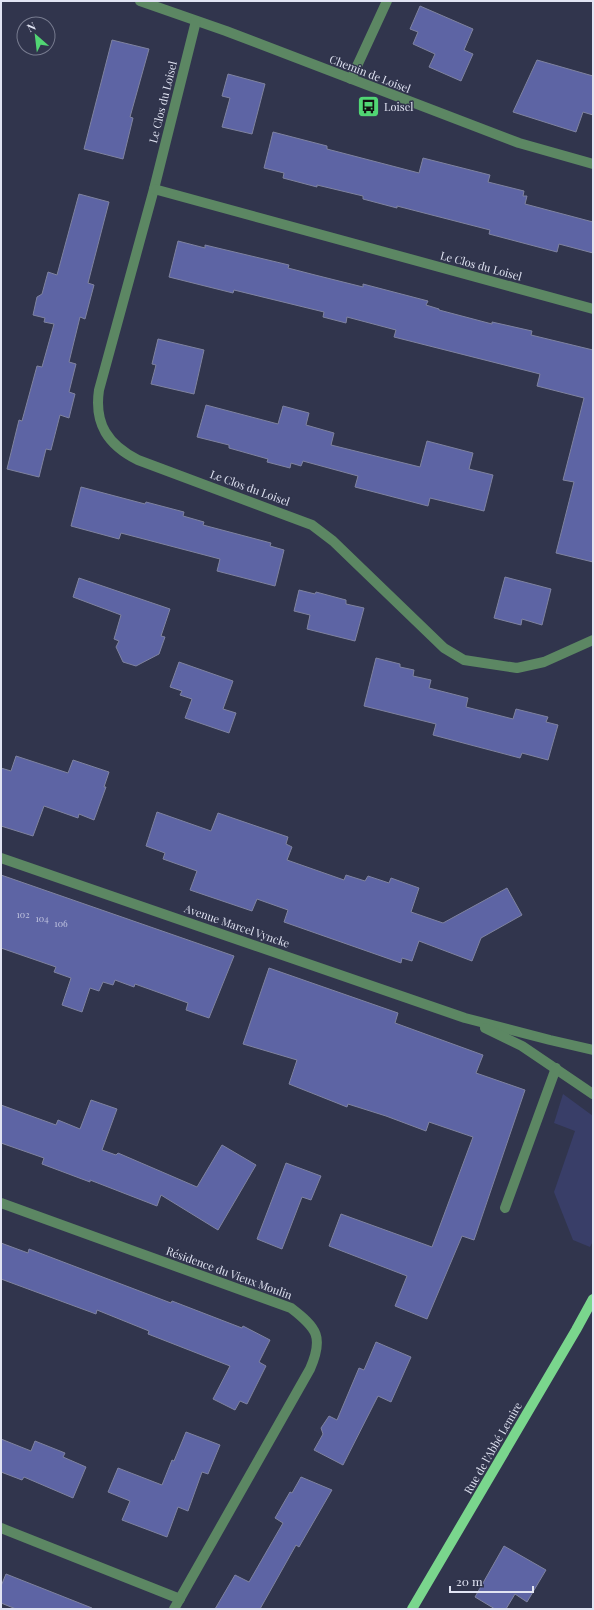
<svg xmlns="http://www.w3.org/2000/svg" width="594" height="1610" font-family="'Playfair Display',serif">
	<style>
		.green { fill: #393e68 }
		.building { fill: #5d64a4; stroke: #7f83a0 }
		.lines { fill: none; stroke-linecap: round; stroke-linejoin: round }
		.minor { stroke: #5c8763; stroke-width: 10 }
		.major { stroke: #7ad68d; stroke-width: 10 }
		.labels { text-anchor: middle; stroke-width: 3; stroke-linejoin: round; paint-order: stroke }
		.number-label { font-size: 9px; fill: #c0c4df }
		.street-label { font-size: 11px; fill: #e1e4f3; stroke: #31354d }
		.poi-label { font-size: 11px; fill: #e1e4f3; stroke: #31354d; text-anchor: start }
	</style>
	<rect width="100%" height="100%" fill="#31354d"/>
	<path class="green" d="M563,1094L593,1116V1241L590,1247L573,1240L554,1192L575,1131L554,1123Z"/>
	<g class="building">
		<path d="M420,6L473,29L464,50L473,54L461,81L429,67L435,54L413,44L418,32L410,29Z"/>
		<path d="M112,40L149,49L130,117L133,118L123,159L84,149Z"/>
		<path d="M537,60L593,76V115L583,112L576,132L513,112Z"/>
		<path d="M228,74L265,84L252,134L222,127L230,98L222,96Z"/>
		<path d="M273,132L327,146V149L419,173L423,158L490,175L488,182L524,191L523,196H527L525,204L593,222V253L559,244L557,252L489,234L490,230L397,206V208L363,199V196L317,185V187L283,178L284,173L264,168Z"/>
		<path d="M79,194L109,202L88,283L94,285L85,319L80,317L69,362L76,364L69,392L75,394L69,418L60,415L51,450L46,449L39,477L7,469L19,420L22,421L37,366L42,367L54,324L44,322L45,318L33,315L37,297L42,294L48,272L57,275Z"/>
		<path d="M178,241L205,248V245L289,265L288,268L315,275L363,287V284L428,301L426,305L439,309V310L492,324V322L532,331L531,335L593,350V562L556,553L574,482L563,480L584,398L537,386L540,374L394,337L396,330L347,317L346,323L323,317L324,312L234,290L233,293L169,277Z"/>
		<path d="M158,339L204,350L194,394L151,384L156,365L152,364Z"/>
		<path d="M206,405L278,424L283,406L309,413L306,425L334,433L331,445L420,467L427,441L473,453L469,469L493,475L484,511L430,498L428,506L355,487L358,476L303,461L301,466L291,463L290,468L267,462L268,459L229,448V445L197,437Z"/>
		<path d="M81,487L145,504L146,502L184,512L183,516L204,522L203,525L271,543L270,546L284,550L275,586L217,571L220,559L121,533L119,539L71,526Z"/>
		<path d="M505,577L551,589L542,625L522,619L521,625L494,618Z"/>
		<path d="M79,578L170,609L161,636L165,637L159,654L136,666L123,662L116,647L119,641L114,639L121,615L73,597Z"/>
		<path d="M299,590L315,594L316,592L346,600V604L364,608L355,641L307,629L310,615L294,611Z"/>
		<path d="M376,658L400,664V667L414,670L413,676L431,680L429,688L468,698L466,707L513,719L516,709L548,717L546,722L558,725L548,760L522,753L520,758L433,735L436,724L364,706Z"/>
		<path d="M179,662L233,681L223,709L236,713L229,733L185,718L192,699L180,695L182,691L170,687Z"/>
		<path d="M16,756L68,773L73,760L109,772L104,787H106L94,820L79,814L78,818L44,806L33,836L1,826V768L11,771Z"/>
		<path d="M157,812L211,831L218,813L288,837L286,844L292,847L287,860L344,880L346,875L365,881L368,876L389,883L391,878L419,888L411,912L443,923L507,888L522,915L481,938L472,961L419,941L412,961L402,958L401,963L284,922L288,910L257,899L252,911L190,890L197,871L163,859L165,853L146,846Z"/>
		<path d="M1,875L234,956L209,1018L186,1010L188,1003L135,984L134,987L115,980L113,985L103,982L99,991L90,988L82,1012L62,1005L71,978L54,972L56,967L1,948Z"/>
		<path d="M269,968L398,1013L395,1023L483,1055L476,1073L525,1090L474,1240L462,1236L427,1319L395,1306L407,1276L329,1246L341,1214L432,1247L473,1137L429,1122L426,1131L386,1116L348,1104L347,1107L289,1084L297,1060L243,1044Z"/>
		<path d="M91,1100L117,1109L102,1150L116,1155L118,1153L197,1187L222,1145L256,1165L218,1230L161,1195L157,1206L90,1180V1182L42,1164L44,1158L1,1143V1105L56,1125L58,1120L80,1129Z"/>
		<path d="M286,1163L321,1176L311,1200L302,1197L282,1249L257,1239Z"/>
		<path d="M1,1243L28,1253L29,1249L171,1303L172,1301L242,1328L243,1326L270,1340L259,1362L266,1366L247,1404L240,1401L235,1410L213,1399L230,1366L148,1334L149,1331L97,1310L96,1314L1,1279Z"/>
		<path d="M376,1342L411,1357L391,1402L378,1396L343,1465L314,1450L323,1434L321,1428L329,1416L337,1420L359,1368L364,1370Z"/>
		<path d="M186,1432L220,1445L208,1474L202,1472L188,1511L178,1507L167,1537L122,1520L130,1501L108,1492L118,1468L162,1485L172,1460L174,1461Z"/>
		<path d="M1,1439L31,1451L35,1441L65,1453L63,1457L86,1467L73,1498L24,1477L22,1480L1,1472Z"/>
		<path d="M301,1477L332,1490L299,1547L296,1545L260,1609H215L235,1575L249,1582L283,1523L275,1518L290,1492L292,1493Z"/>
		<path d="M504,1546L546,1570L527,1602L515,1594L506,1609H495L475,1597Z"/>
		<path d="M6,1574L92,1608L91,1609H16L1,1603V1586Z"/>
	</g>
	<g class="lines">
		<g class="minor">
			<path d="M140,1L226,31L519,143L593,164"/>
			<path d="M196,21L154,189L99,390C94,424 108,445 138,460L312,525L333,541L444,648L464,660L517,668L544,662L593,640"/>
			<path d="M351,79L387,1"/>
			<path d="M154,189L593,309"/>
			<path d="M1,858L465,1018L550,1040L593,1050"/>
			<path d="M485,1028L522,1046L593,1094"/>
			<path d="M1,1203L291,1308C317,1328 324,1337 310,1369L174,1609"/>
			<path d="M505,1208L556,1068"/>
			<path d="M1,1528L180,1599"/>
		</g>
		<path class="major" d="M412,1609L576,1330L593,1299"/>
	</g>
	<defs>
		<symbol id="bus-square" viewBox="-11 -11 22 22"><rect x="-9" y="-9" width="18" height="18" rx="4" fill="#51d674" stroke="#31354d"/><path d="M-5-6H5V4H4V6H2V4H-2V6H-4V4H-5ZM-3.5-4V0h7V-4ZM-3.5 1.2v1.5H-2V1.2ZM2 1.2v1.5H3.5V1.2Z" fill="#111"/></symbol>
	</defs>
	<g fill-rule="evenodd">
		<use href="#bus-square" x="356" y="94" width="25" height="25"/>
	</g>
	<g class="labels">
		<g class="number-label">
			<text x="23" y="918">102</text>
			<text x="42" y="922">104</text>
			<text x="61" y="927">106</text>
		</g>
		<g class="street-label">
			<text transform="translate(370 74) rotate(21)" y="4">Chemin de Loisel</text>
			<text transform="translate(163 102) rotate(-76)" y="4">Le Clos du Loisel</text>
			<text transform="translate(481 266) rotate(15)" y="4">Le Clos du Loisel</text>
			<text transform="translate(250 488) rotate(20)" y="4">Le Clos du Loisel</text>
			<text transform="translate(237 926) rotate(19)" y="4">Avenue Marcel Vyncke</text>
			<text transform="translate(229 1273) rotate(20)" y="4">Résidence du Vieux Moulin</text>
			<text transform="translate(493 1448) rotate(-60)" y="4">Rue de l'Abbé Lemire</text>
		</g>
		<g class="poi-label">
			<text x="384" y="111">Loisel</text>
		</g>
	</g>
	<rect width="594" height="1610" fill="none" stroke="#e1e4f3" stroke-width="4"/>
	<g transform="translate(36 36) rotate(332)"><circle r="19" fill="#31354d" stroke="#777b8f"/>
	<path d="M0-3L7 15L0 10L-7 15Z" fill="#51d674"/>
	<text y="-6" font-size="11" font-weight="bold" text-anchor="middle" fill="#e1e4f3">N</text>
	</g>
	<path d="M450 1586v6h83v-6" fill="none" stroke="#e1e4f3" stroke-width="2"/>
	<text x="456" y="1586" font-size="12" fill="#e1e4f3" stroke="#31354d" stroke-width="3" paint-order="stroke">20 m</text>
</svg>
